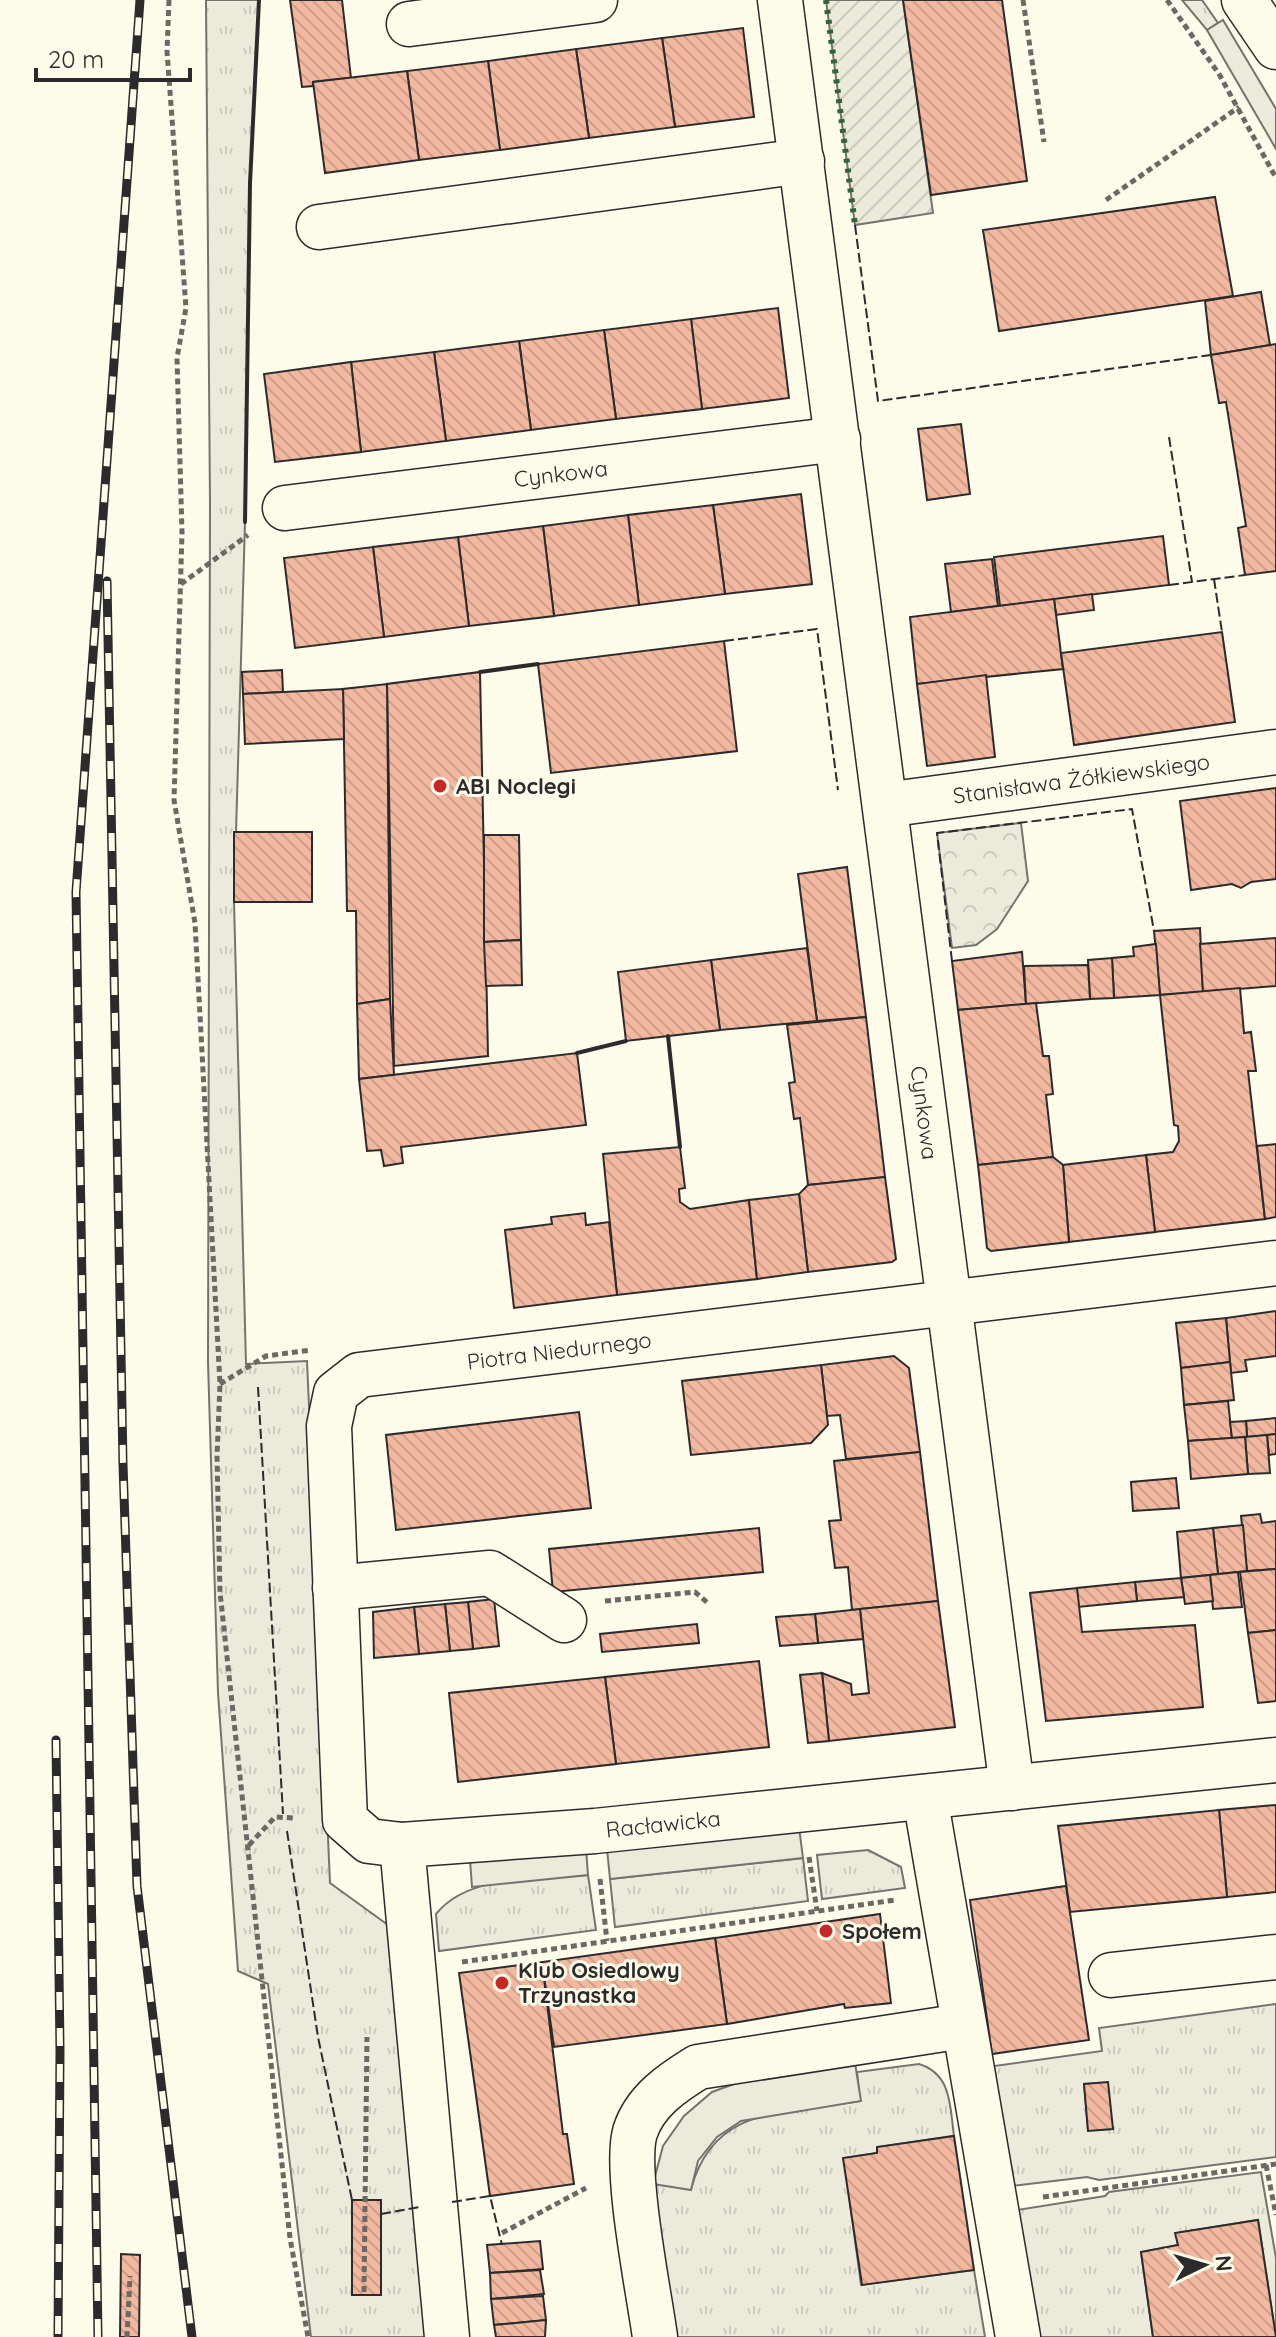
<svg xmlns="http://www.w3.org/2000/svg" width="1276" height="2337" font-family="Quicksand,sans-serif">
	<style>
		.grass { fill: url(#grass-tufts); stroke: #74746e; stroke-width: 2; fill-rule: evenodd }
		.forest { fill: url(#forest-crowns); stroke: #74746e; stroke-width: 2 }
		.garden { fill: url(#garden-furrows); stroke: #74746e; stroke-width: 2 }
		.parking { fill: #eceadb; stroke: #74746e; stroke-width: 2 }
		.building { fill: url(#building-back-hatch); stroke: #2b2b2b; stroke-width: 2 }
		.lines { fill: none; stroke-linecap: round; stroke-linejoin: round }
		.minor-casing { stroke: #2b2b2b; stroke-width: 47 }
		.path { stroke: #6a6964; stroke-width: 5; stroke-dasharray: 6 4; stroke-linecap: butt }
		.minor { stroke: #fdfbea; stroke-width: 44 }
		.rail-casing { stroke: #2b2b2b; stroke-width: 9 }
		.rail { stroke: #fdfbea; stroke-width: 6; stroke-dasharray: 18; stroke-linecap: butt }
		.hedge { stroke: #34623c; stroke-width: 6; stroke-dasharray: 4 6; stroke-linecap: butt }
		.fence { stroke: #2b2b2b; stroke-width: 2; stroke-dasharray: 10 4; stroke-linecap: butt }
		.wall { stroke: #2b2b2b; stroke-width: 4 }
		.poi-dot { fill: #c62828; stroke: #fdfbea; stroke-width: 3 }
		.labels { text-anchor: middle; stroke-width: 6; stroke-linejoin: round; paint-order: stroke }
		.street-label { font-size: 22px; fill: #2b2b2b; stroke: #fdfbea }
		.poi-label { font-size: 22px; font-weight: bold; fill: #2b2b2b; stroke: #fdfbea; text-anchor: start }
	</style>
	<defs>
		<pattern id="grass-tufts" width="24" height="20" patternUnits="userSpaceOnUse" patternTransform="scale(2)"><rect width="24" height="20" fill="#ecebdb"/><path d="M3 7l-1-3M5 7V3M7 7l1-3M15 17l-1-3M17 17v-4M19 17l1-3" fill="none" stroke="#cbcabc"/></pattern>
		<pattern id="forest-crowns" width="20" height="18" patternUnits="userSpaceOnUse" patternTransform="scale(2)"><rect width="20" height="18" fill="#ecebdb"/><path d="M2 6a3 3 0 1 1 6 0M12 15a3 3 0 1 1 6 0" fill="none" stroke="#cbcabc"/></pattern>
		<pattern id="garden-furrows" width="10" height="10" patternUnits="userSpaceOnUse" patternTransform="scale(2)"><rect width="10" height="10" fill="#ecebdb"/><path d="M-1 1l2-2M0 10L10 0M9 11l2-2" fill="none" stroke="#cbcabc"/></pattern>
		<pattern id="building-back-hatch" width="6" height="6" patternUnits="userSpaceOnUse" patternTransform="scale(2)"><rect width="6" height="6" fill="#f2b8a0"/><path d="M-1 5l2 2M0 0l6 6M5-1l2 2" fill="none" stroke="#d09e8a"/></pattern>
	</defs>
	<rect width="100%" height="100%" fill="#fdfbea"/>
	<g class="grass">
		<path d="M206,0H259L250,184L245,522L234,902L246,1364L307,1361L330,1883L388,1925L429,2337H311L268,1984L238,1971L218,1693L208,1362L210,504Z"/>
		<path d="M1182,0H1202L1218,23L1207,30Z"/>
		<path d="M868,1850L901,1867L905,1888L822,1899L817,1855Z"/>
		<path d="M803,1858L808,1901L615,1927L610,1879Z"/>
		<path d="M588,1875L596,1930L439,1951L436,1914C469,1873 539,1880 588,1875Z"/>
		<path d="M1276,2004V2157L1099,2180L1087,2177L1012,2186L994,2066L1102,2051L1099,2028ZM1107,2083L1088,2130L1084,2084Z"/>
		<path d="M919,2064C952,2074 950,2107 954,2136L877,2147V2153L844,2158L861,2285L974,2270L985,2337H671L653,2184L691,2189C714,2104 785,2114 860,2101L857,2072Z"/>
		<path d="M1261,2172L1276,2258V2337L1258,2220L1176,2233L1178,2245L1141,2252L1153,2337H1040L1017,2210L1105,2196L1109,2192Z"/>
	</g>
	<path class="forest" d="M1021,823L1028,881L997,929L976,945L952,948L937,833Z"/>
	<path class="garden" d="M826,0H903L933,213L855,225Z"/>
	<g class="parking">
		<path d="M1223,20L1276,109V149L1207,30Z"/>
		<path d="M799,1827L803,1858L610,1879L607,1849Z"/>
		<path d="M586,1848L588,1875L472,1887L470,1860Z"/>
		<path d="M855,2063L861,2101L741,2121L717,2137L698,2161L691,2190L653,2184L663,2146L684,2116L712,2092L748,2079Z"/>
	</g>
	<g class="building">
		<path d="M290,0H342L351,78L313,82V86L302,87Z"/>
		<path d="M903,0H1002L1027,181L931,195Z"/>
		<path d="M743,28L754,117L675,127L662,38Z"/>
		<path d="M662,38L675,127L589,138L576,49Z"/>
		<path d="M576,49L589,138L500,150L488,61Z"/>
		<path d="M488,61L500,150L419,160L407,71Z"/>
		<path d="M407,71L419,160L325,173L313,82Z"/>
		<path d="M1215,197L1233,296L999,331L983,230Z"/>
		<path d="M1261,292L1270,345L1211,355L1205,301Z"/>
		<path d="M778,308L789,398L702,409L691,319Z"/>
		<path d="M691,319L702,409L616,419L604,330Z"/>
		<path d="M604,330L616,419L531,430L519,341Z"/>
		<path d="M519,341L531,430L446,441L434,352Z"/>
		<path d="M1276,344V571L1245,575L1238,528L1246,526L1226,402L1219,403L1211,355Z"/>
		<path d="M434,352L446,441L361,452L351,362Z"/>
		<path d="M351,362L361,452L275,462L264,374Z"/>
		<path d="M961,424L970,494L927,500L918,429Z"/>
		<path d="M801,494L812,584L725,594L713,505Z"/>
		<path d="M713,505L725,594L639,605L628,515Z"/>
		<path d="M628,515L639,605L554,616L543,526Z"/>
		<path d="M543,526L554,616L469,626L458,537Z"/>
		<path d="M1163,536L1169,585L1000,606L994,557Z"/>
		<path d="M458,537L469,626L384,637L373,547Z"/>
		<path d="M373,547L384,637L295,648L284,558Z"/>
		<path d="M992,559L998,606L951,612L945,564Z"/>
		<path d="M1092,594L1094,610L1056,615L1054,599Z"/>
		<path d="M1054,599L1063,669L917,684L910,617Z"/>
		<path d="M1222,632L1235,722L1074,745L1061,653Z"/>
		<path d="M724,641L737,751L551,773L538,664Z"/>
		<path d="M282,670L283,692L243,694L242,672Z"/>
		<path d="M480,672L488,1056L394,1066L387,684Z"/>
		<path d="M986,675L995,757L927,766L917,684Z"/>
		<path d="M387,684L390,999L357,1004L356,911H347L343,689Z"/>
		<path d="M343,689L344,739L245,744L243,694Z"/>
		<path d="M1276,788V879L1251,882L1241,888L1232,884L1191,890L1180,801Z"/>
		<rect x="234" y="832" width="78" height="70"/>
		<path d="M484,835H519L521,940L484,942Z"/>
		<path d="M847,867L866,1017L817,1021L798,874Z"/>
		<path d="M1200,928L1203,992L1160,995L1154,931Z"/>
		<path d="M1276,938V986L1203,992L1200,944Z"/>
		<path d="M521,940L522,985L486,986L484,942Z"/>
		<path d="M1156,944L1160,995L1114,998L1112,958L1134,956L1133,947Z"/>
		<path d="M807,948L817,1021L720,1030L711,960Z"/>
		<path d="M1022,952L1026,1004L958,1010L952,961Z"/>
		<path d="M1112,958L1114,998L1090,999L1088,960Z"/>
		<path d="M711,960L720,1030L626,1041L618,972Z"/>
		<path d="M1088,965L1090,999L1026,1004L1024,966Z"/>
		<path d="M1240,988L1244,1033L1251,1032L1256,1071H1248L1265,1219L1155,1232L1146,1155L1173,1152L1179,1141L1178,1126L1174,1125L1160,995Z"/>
		<path d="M390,999L394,1075L359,1079L357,1004Z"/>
		<path d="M1036,1003L1043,1056H1049L1053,1094L1046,1095L1053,1157L978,1165L958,1010Z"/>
		<path d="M866,1017L885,1177L808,1185L800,1118L794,1119L789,1083L795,1082L787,1025Z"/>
		<path d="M577,1053L586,1125L401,1147L403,1163L384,1166L381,1150L367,1151L359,1079Z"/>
		<path d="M1276,1144V1217L1265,1219L1257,1146Z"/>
		<path d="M680,1147L685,1188L679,1189L680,1202L690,1209L749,1200L757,1279L617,1295L603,1154Z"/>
		<path d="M1146,1155L1155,1232L1069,1242L1063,1165Z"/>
		<path d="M1053,1157L1063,1165L1069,1242L991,1251L987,1248L978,1165Z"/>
		<path d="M885,1177L896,1259L892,1262L808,1272L799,1194L808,1185Z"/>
		<path d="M799,1194L808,1272L757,1279L749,1200Z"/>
		<path d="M585,1213L586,1225L609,1222L617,1295L514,1308L505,1230L552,1224L551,1217Z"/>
		<path d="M1276,1311V1356L1245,1360L1247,1371L1231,1373L1226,1318Z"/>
		<path d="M1226,1318L1230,1362L1181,1368L1176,1323Z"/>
		<path d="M894,1356L909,1368L920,1452L846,1459L840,1415L827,1416L821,1365Z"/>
		<path d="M1230,1362L1234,1400L1184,1405L1181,1368Z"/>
		<path d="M821,1365L828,1425L811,1443L691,1455L682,1381Z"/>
		<path d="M1228,1401L1232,1438L1188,1441L1184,1405Z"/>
		<path d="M579,1412L591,1508L396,1530L386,1435Z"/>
		<path d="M1276,1418V1434L1247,1437L1246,1421Z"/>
		<path d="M1246,1421L1247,1437L1232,1438L1230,1422Z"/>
		<path d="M1276,1434V1454L1269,1455L1267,1435Z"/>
		<path d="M1267,1435L1270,1473L1248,1474L1245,1437Z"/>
		<path d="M1245,1437L1248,1474L1191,1479L1188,1441Z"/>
		<path d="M920,1452L938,1601L852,1610L848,1567L835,1568L829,1521L841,1520L834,1461Z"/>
		<path d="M1176,1478L1179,1508L1133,1511L1131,1482Z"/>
		<path d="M1260,1514L1262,1523L1276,1521V1569L1247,1571L1241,1516Z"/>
		<path d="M1243,1525L1247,1571L1218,1574L1213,1528Z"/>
		<path d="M759,1528L763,1572L553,1592L549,1549Z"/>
		<path d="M1213,1528L1218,1574L1181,1578L1177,1532Z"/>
		<path d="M1276,1569V1630L1248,1633L1240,1572Z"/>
		<path d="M1238,1572L1242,1607L1213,1609L1210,1575Z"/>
		<path d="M1210,1575L1213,1601L1185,1604L1181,1578Z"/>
		<path d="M1181,1578L1184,1597L1137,1601L1135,1582Z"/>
		<path d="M1135,1582L1137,1601L1078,1607L1077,1588Z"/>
		<path d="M1077,1588L1082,1632L1195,1625L1203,1707L1046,1721L1030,1593Z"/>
		<path d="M494,1599L499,1646L473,1649L468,1602Z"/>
		<path d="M938,1601L955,1727L829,1741L822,1673L851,1684L852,1695L869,1693L860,1609Z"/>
		<path d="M468,1602L473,1649L450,1651L445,1604Z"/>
		<path d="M445,1604L450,1651L419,1654L414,1607Z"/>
		<path d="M414,1607L419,1654L374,1658L373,1612Z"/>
		<path d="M860,1609L863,1639L818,1643L815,1614Z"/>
		<path d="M815,1614L818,1643L780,1646L776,1617Z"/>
		<path d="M697,1624L699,1643L602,1652L600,1634Z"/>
		<path d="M1276,1630V1701L1258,1703L1248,1633Z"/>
		<path d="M759,1661L769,1747L616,1764L605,1677Z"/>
		<path d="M822,1673L829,1741L808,1743L800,1675Z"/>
		<path d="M605,1677L616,1764L458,1782L449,1693Z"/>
		<path d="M1276,1805V1892L1227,1897L1219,1810Z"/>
		<path d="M1219,1810L1227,1897L1070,1912L1058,1826Z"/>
		<path d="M1066,1886L1089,2040L992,2054L970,1900Z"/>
		<path d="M880,1914L891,2003L845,2008L844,2004L727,2024L715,1938Z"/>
		<path d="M715,1938L727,2024L554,2047L542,1962Z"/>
		<path d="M542,1962L563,2134H567L574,2184L490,2196L459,1973Z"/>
		<path d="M1108,2082L1113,2129L1088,2131L1084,2084Z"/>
		<path d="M954,2136L974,2270L862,2285L843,2158L877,2153V2147Z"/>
		<rect x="352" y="2200" width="29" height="95"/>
		<path d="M1258,2220L1276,2337H1153L1141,2252L1178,2245L1175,2233Z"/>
		<path d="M540,2241L543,2269L490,2273L487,2245Z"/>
		<path d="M121,2254L140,2255L139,2337H120Z"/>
		<path d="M540,2270L544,2294L491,2299L490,2273Z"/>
		<path d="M543,2296L546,2320L494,2325L491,2299Z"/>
		<path d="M546,2320L545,2337H496L494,2325Z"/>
	</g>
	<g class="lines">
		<defs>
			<g id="minor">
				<path id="s1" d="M780,0L1012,1788"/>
				<path d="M1244,0L1276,47"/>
				<path d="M409,24L595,0"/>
				<path d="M319,227L802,161"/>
				<path id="s2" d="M285,508L838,439"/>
				<path id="s3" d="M885,805L1276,752"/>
				<path d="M335,1588L490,1573L564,1620"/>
				<path d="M925,1797L1018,2337"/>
				<path id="s4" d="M402,1845L369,1841L345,1820L329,1426L336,1393L359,1375L1276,1263"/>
				<path d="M1111,1975L1276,1957"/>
				<path id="s5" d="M447,2337L402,1845L595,1831L1276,1760"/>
				<path d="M655,2337C649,2293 624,2170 635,2132C645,2101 672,2083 698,2067L963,2026"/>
			</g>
		</defs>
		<use href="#minor" class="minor-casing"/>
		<g class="path">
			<path d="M169,0L167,51L186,308L177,358L182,533L174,800L195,923L220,1384L217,1456L220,1592L290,2238L308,2337"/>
			<path d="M1023,0L1044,142"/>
			<path d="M1167,0L1219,74L1276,178"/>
			<path d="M1106,200L1239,107"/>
			<path d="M181,584L248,535"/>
			<path d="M220,1384L266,1356L311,1350"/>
			<path d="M605,1601L695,1592L709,1604"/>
			<path d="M249,1845L275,1817L295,1818"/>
			<path d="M809,1857L817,1911"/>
			<path d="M600,1879L607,1941"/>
			<path d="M462,1962L895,1900"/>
			<path d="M1266,2165L1276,2215"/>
			<path d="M1043,2197L1276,2164"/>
			<path d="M502,2233L586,2188"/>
			<path d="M364,2292L367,2037"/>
			<path d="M127,2337L130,2276"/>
		</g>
		<use href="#minor" class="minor"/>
		<defs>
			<g id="rail">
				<path d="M107,581L123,1464L137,1886L192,2337"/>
				<path d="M56,1740L60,2050L58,2337"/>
				<path d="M98,2337L76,892L140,0"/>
			</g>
		</defs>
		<use href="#rail" class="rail-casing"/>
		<use href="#rail" class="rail"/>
		<path class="hedge" d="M826,0L855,225"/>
		<g class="fence">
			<path d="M855,225L878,401L1211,355"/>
			<path d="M1169,437L1192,582"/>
			<path d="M1214,579L1222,632"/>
			<path d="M1169,585L1245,575"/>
			<path d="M724,641L817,629L838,790"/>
			<path d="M952,961L937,833L1132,809L1154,931"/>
			<path d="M258,1387L283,1814"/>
			<path d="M287,1831L318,2037L352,2200"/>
			<path d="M452,2202L490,2196L502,2245"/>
			<path d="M381,2214L420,2207"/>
		</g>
		<g class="wall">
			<path d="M245,522L250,183L259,0"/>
			<path d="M480,672L538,664"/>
			<path d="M668,1036L680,1147"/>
			<path d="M577,1053L626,1041"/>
		</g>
	</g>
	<g class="poi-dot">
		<circle cx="440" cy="786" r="8"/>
		<circle cx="826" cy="1931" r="8"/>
		<circle cx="502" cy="1983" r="8"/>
	</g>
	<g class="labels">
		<g class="street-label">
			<text dy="8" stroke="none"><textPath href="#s2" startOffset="278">Cynkowa</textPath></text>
			<text dy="8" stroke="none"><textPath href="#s3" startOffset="198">Stanisława Żółkiewskiego</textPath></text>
			<text dy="8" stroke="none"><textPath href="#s1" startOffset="1122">Cynkowa</textPath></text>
			<text dy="8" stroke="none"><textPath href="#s4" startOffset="724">Piotra Niedurnego</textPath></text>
			<text dy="8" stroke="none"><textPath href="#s5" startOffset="756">Racławicka</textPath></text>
		</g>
		<g class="poi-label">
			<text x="456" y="794">ABI Noclegi</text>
			<text x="842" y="1939">Społem</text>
			<text x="518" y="1978">Klub Osiedlowy<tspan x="518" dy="25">Trzynastka</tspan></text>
		</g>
	</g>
	<g transform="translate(1204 2265) rotate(85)" stroke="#fdfbea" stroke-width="6" paint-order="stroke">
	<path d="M0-6L14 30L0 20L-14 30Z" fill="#2b2b2b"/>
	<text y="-12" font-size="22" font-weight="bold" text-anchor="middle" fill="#2b2b2b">N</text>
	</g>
	<path d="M36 68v12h154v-12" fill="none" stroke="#2b2b2b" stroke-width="4"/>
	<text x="48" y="68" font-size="24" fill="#2b2b2b" stroke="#fdfbea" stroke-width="6" paint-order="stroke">20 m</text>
</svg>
